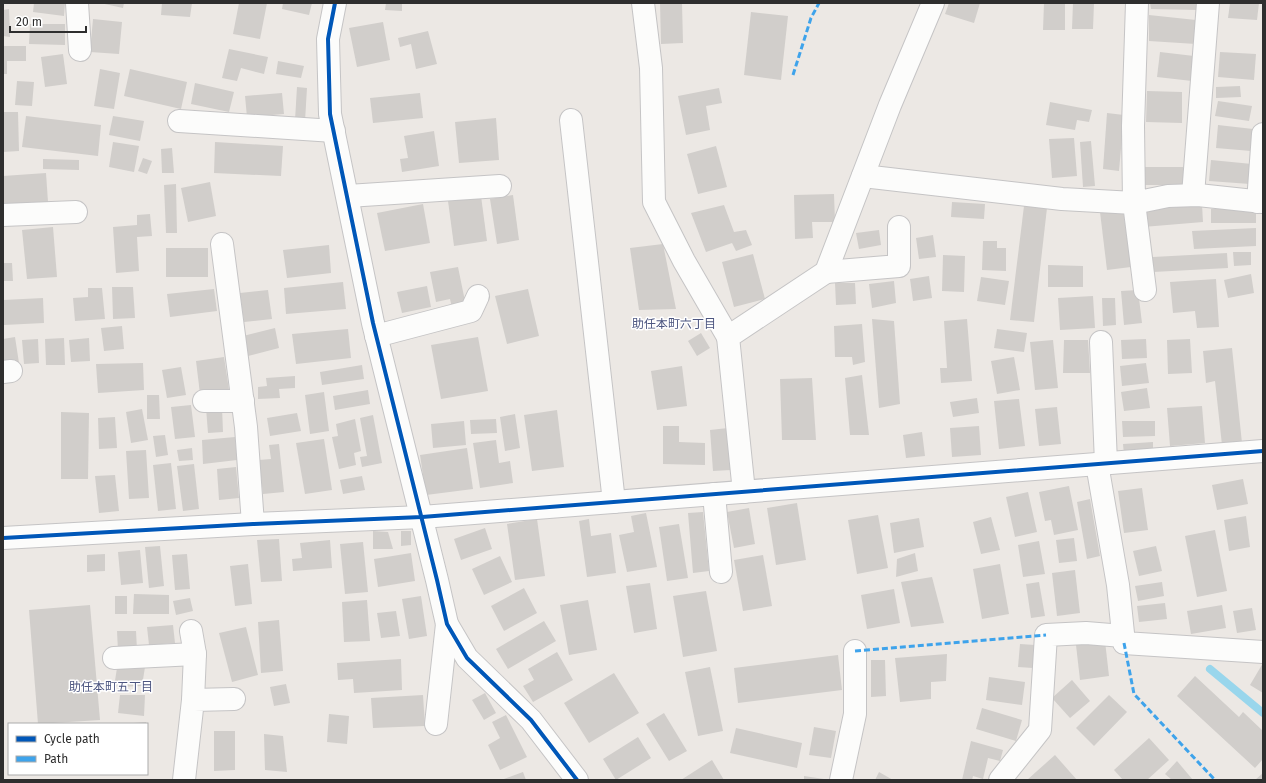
<svg xmlns="http://www.w3.org/2000/svg" width="1266" height="783" font-family="'Fira Sans','Noto Sans JP',sans-serif">
	<style>
		.lines { fill: none; stroke-linecap: round; stroke-linejoin: round }
		.stream { stroke: #99d6ec; stroke-width: 8 }
		.building { fill: #d1cecb }
		.minor-casing { stroke: #c5c4c5; stroke-width: 24 }
		.minor { stroke: #fcfcfb; stroke-width: 22 }
		.quiet { stroke: #3ea3eb; stroke-width: 3; stroke-dasharray: 6 3; stroke-linecap: butt }
		.cycleway-casing { stroke: #fff; stroke-width: 6 }
		.cycleway { stroke: #0057b8; stroke-width: 4 }
		.labels { text-anchor: middle; stroke-width: 3; stroke-linejoin: round; paint-order: stroke }
		.neighbourhood-label { font-size: 12px; fill: #4d5680; stroke: #fff }
	</style>
	<rect width="100%" height="100%" fill="#ece8e4"/>
	<g class="lines">
		<path class="stream" d="M1210,669L1263,713"/>
	</g>
	<g class="building">
		<path d="M34,3H65L64,16L33,12Z"/>
		<path d="M100,3H124L123,8Z"/>
		<path d="M162,3H192L190,17L161,15Z"/>
		<path d="M239,3H267L260,39L233,34Z"/>
		<path d="M283,3H312L309,15L282,9Z"/>
		<path d="M386,3H402V11L385,10Z"/>
		<path d="M660,3H682L683,43L661,44Z"/>
		<path d="M949,3H980L974,23L945,14Z"/>
		<path d="M1044,3H1065V30H1043Z"/>
		<path d="M1073,3H1094L1093,29H1072Z"/>
		<path d="M1150,3H1199L1198,10L1151,9Z"/>
		<path d="M1230,3H1259L1257,20L1228,18Z"/>
		<path d="M9,9L10,37L3,36V10Z"/>
		<path d="M751,12L788,16L781,80L744,75Z"/>
		<path d="M1149,15L1196,20V44L1149,41Z"/>
		<path d="M93,19L122,22L119,54L90,52Z"/>
		<path d="M383,22L390,60L357,67L349,28Z"/>
		<path d="M30,24H65V45L29,44Z"/>
		<path d="M428,31L437,64L416,69L411,44L400,47L398,38Z"/>
		<path d="M3,46H26V61H7V74H3Z"/>
		<path d="M229,49L268,57L264,74L241,68L237,81L222,78Z"/>
		<path d="M1160,52L1194,56L1192,81L1157,77Z"/>
		<path d="M1220,52L1256,54L1254,80L1218,77Z"/>
		<path d="M63,54L67,84L45,87L41,57Z"/>
		<path d="M278,61L304,66L301,78L276,74Z"/>
		<path d="M100,69L120,73L114,109L94,106Z"/>
		<path d="M130,69L187,82L181,109L124,96Z"/>
		<path d="M17,81L34,82L32,106L15,105Z"/>
		<path d="M195,83L234,92L229,112L191,104Z"/>
		<path d="M1240,86L1241,97L1216,98V87Z"/>
		<path d="M297,87L307,88L305,121L295,120Z"/>
		<path d="M719,88L722,103L706,106L710,130L686,135L678,96Z"/>
		<path d="M1147,91L1182,92V123L1146,122Z"/>
		<path d="M282,93L284,114L247,117L245,96Z"/>
		<path d="M420,93L423,118L373,123L370,98Z"/>
		<path d="M1218,101L1252,106L1249,121L1215,116Z"/>
		<path d="M1050,102L1092,110L1089,122L1077,120L1075,130L1046,125Z"/>
		<path d="M3,112H18L19,151L3,152Z"/>
		<path d="M1107,113L1124,115L1119,171L1103,169Z"/>
		<path d="M26,116L101,125L98,156L22,147Z"/>
		<path d="M113,116L144,121L140,141L109,135Z"/>
		<path d="M496,118L499,160L459,163L455,122Z"/>
		<path d="M1218,125L1253,129L1251,151L1216,148Z"/>
		<path d="M434,131L439,166L402,172L400,159L408,158L404,136Z"/>
		<path d="M1074,138L1077,176L1052,178L1049,139Z"/>
		<path d="M1091,141L1095,186L1083,187L1080,142Z"/>
		<path d="M113,142L139,146L134,172L109,167Z"/>
		<path d="M215,142L283,146L281,176L214,173Z"/>
		<path d="M716,146L727,187L698,194L687,154Z"/>
		<path d="M172,148L174,173H162L161,149Z"/>
		<path d="M143,158L152,161L147,174L138,171Z"/>
		<path d="M43,159L79,160V170L43,169Z"/>
		<path d="M1211,160L1252,164L1250,184L1209,181Z"/>
		<rect x="1143" y="167" width="40" height="18"/>
		<path d="M46,173L48,202L3,205V176Z"/>
		<path d="M210,182L216,216L188,222L181,188Z"/>
		<path d="M176,184L177,233H166L164,185Z"/>
		<path d="M834,194L835,222H812L813,238L795,239L794,195Z"/>
		<path d="M513,195L519,240L497,244L490,199Z"/>
		<path d="M481,196L487,241L454,246L448,201Z"/>
		<path d="M952,202L985,204L984,219L951,217Z"/>
		<path d="M423,204L430,243L385,251L377,213Z"/>
		<path d="M724,205L734,232L746,230L752,245L736,251L732,243L706,252L691,213Z"/>
		<path d="M1202,205L1203,222L1143,227L1141,210Z"/>
		<path d="M1024,206L1047,208L1034,322L1010,320Z"/>
		<path d="M1256,208V223H1211V209Z"/>
		<path d="M1123,209L1131,267L1107,270L1100,212Z"/>
		<path d="M150,214L152,236L137,237L139,271L116,273L113,227L137,225V215Z"/>
		<path d="M53,227L57,277L27,279L22,230Z"/>
		<path d="M1256,228V246L1194,249L1192,231Z"/>
		<path d="M879,230L881,245L859,249L856,233Z"/>
		<path d="M933,235L936,257L919,259L916,238Z"/>
		<path d="M983,241H997V248H1006V271L982,270Z"/>
		<path d="M663,244L676,309L639,310L630,248Z"/>
		<path d="M329,245L331,273L287,278L283,250Z"/>
		<rect x="166" y="248" width="42" height="29"/>
		<path d="M1233,252H1251V265L1234,266Z"/>
		<path d="M1227,253L1228,268L1153,272V257Z"/>
		<path d="M753,254L765,299L734,307L722,262Z"/>
		<path d="M943,255L965,256L964,292L942,291Z"/>
		<path d="M3,263H12L13,281H3Z"/>
		<path d="M1048,265L1083,266V287H1048Z"/>
		<path d="M458,267L466,306L452,308L450,299L436,302L430,272Z"/>
		<path d="M1251,274L1254,293L1228,298L1224,280Z"/>
		<path d="M929,276L932,298L913,301L910,279Z"/>
		<path d="M981,277L1009,281L1005,305L977,301Z"/>
		<path d="M1216,279L1219,327L1197,328L1195,311L1173,313L1170,282Z"/>
		<path d="M894,281L896,303L872,308L869,284Z"/>
		<path d="M343,282L346,309L286,314L284,288Z"/>
		<path d="M835,283H855L856,304L836,305Z"/>
		<path d="M427,286L431,307L402,313L397,292Z"/>
		<path d="M112,287H133L135,318L113,319Z"/>
		<path d="M88,288H102L105,319L75,321L73,298L88,297Z"/>
		<path d="M214,289L217,311L170,317L167,294Z"/>
		<path d="M528,289L539,336L507,344L495,296Z"/>
		<path d="M268,290L272,319L244,322L240,293Z"/>
		<path d="M1138,290L1142,323L1124,325L1121,291Z"/>
		<path d="M1093,296L1095,328L1060,330L1058,298Z"/>
		<path d="M43,298L44,323L4,325L3,300Z"/>
		<path d="M1102,298H1115L1116,325L1103,326Z"/>
		<path d="M872,319L894,321L900,404L879,408Z"/>
		<path d="M967,319L972,381L941,383L940,368H947L944,321Z"/>
		<path d="M862,324L865,362L853,365L852,357H835L834,326Z"/>
		<path d="M122,326L124,349L104,351L101,328Z"/>
		<path d="M275,328L279,348L248,356L243,336Z"/>
		<path d="M348,329L351,358L296,364L292,334Z"/>
		<path d="M997,329L1027,333L1024,352L994,348Z"/>
		<path d="M701,333L710,348L697,356L688,341Z"/>
		<path d="M15,337L19,363L5,366L3,354V339Z"/>
		<path d="M478,337L488,391L441,399L431,345Z"/>
		<path d="M64,338L65,365H46L45,339Z"/>
		<path d="M89,338L90,361L71,362L69,340Z"/>
		<path d="M38,339L39,363L24,364L22,340Z"/>
		<path d="M1146,339L1147,358L1122,359L1121,340Z"/>
		<path d="M1190,339L1192,373L1168,374L1167,340Z"/>
		<path d="M1053,340L1058,388L1035,390L1030,342Z"/>
		<path d="M1064,340H1088L1090,373H1063Z"/>
		<path d="M1232,348L1242,443L1222,445L1215,381L1206,383L1203,351Z"/>
		<path d="M224,357L229,390L200,394L196,361Z"/>
		<path d="M1014,357L1020,390L997,394L991,361Z"/>
		<path d="M143,363L144,390L98,393L96,364Z"/>
		<path d="M1146,363L1149,383L1122,386L1120,366Z"/>
		<path d="M362,365L364,379L322,385L320,372Z"/>
		<path d="M682,366L687,406L657,410L651,371Z"/>
		<path d="M181,367L186,395L167,398L162,370Z"/>
		<path d="M862,375L869,435H850L845,378Z"/>
		<path d="M295,376V388L279,389L280,398L258,399V387L267,386L266,378Z"/>
		<path d="M812,378L816,440H782L780,379Z"/>
		<path d="M1147,388L1150,408L1124,411L1121,392Z"/>
		<path d="M368,390L370,404L335,410L333,396Z"/>
		<path d="M324,392L329,431L310,434L305,395Z"/>
		<path d="M147,395H159L160,419H147Z"/>
		<path d="M977,398L979,413L953,417L950,402Z"/>
		<path d="M1019,399L1025,446L999,449L994,401Z"/>
		<path d="M191,405L195,437L175,439L171,407Z"/>
		<path d="M1202,406L1205,443L1170,446L1167,408Z"/>
		<path d="M222,407L223,432L208,433L206,408Z"/>
		<path d="M1057,407L1061,444L1039,446L1035,409Z"/>
		<path d="M142,409L148,440L131,443L126,412Z"/>
		<path d="M557,410L564,467L532,471L524,415Z"/>
		<path d="M61,412L89,413L88,479H61Z"/>
		<path d="M297,413L301,431L270,436L267,418Z"/>
		<path d="M515,414L520,448L505,451L500,417Z"/>
		<path d="M373,415L382,463L362,467L360,457L367,456L360,418Z"/>
		<path d="M115,417L117,448L99,449L98,418Z"/>
		<path d="M355,419L361,451L354,453L356,465L339,469L332,437L338,436L336,424Z"/>
		<path d="M496,419L497,433L471,434L470,420Z"/>
		<path d="M464,421L466,445L433,448L431,424Z"/>
		<path d="M1122,421H1155V436L1123,437Z"/>
		<path d="M663,426H679V442L705,443V465L663,464Z"/>
		<path d="M979,426L981,455L952,457L950,428Z"/>
		<path d="M728,428L731,470L713,471L710,430Z"/>
		<path d="M922,432L925,456L906,458L903,435Z"/>
		<path d="M165,435L168,455L156,457L153,436Z"/>
		<path d="M235,437L237,460L203,464L202,440Z"/>
		<path d="M324,439L332,490L305,494L296,443Z"/>
		<path d="M496,440L499,463L510,461L513,483L480,488L473,443Z"/>
		<path d="M1153,442V452L1124,455L1123,444Z"/>
		<path d="M279,444L284,492L263,494L259,460L271,459L269,445Z"/>
		<path d="M192,448L193,460L179,461L177,450Z"/>
		<path d="M467,448L473,489L426,495L420,455Z"/>
		<path d="M146,450L149,498L129,499L126,451Z"/>
		<path d="M171,463L176,509L158,511L153,465Z"/>
		<path d="M194,464L199,509L183,511L177,466Z"/>
		<path d="M236,467L239,498L219,500L217,469Z"/>
		<path d="M115,475L119,511L99,513L95,476Z"/>
		<path d="M362,476L365,490L343,494L340,480Z"/>
		<path d="M1243,479L1248,504L1217,510L1212,485Z"/>
		<path d="M1069,486L1078,530L1054,535L1051,520L1045,521L1039,492Z"/>
		<path d="M1142,488L1148,530L1124,533L1118,491Z"/>
		<path d="M1028,492L1037,532L1015,537L1006,497Z"/>
		<path d="M1090,499L1100,556L1087,559L1077,502Z"/>
		<path d="M797,503L806,560L776,565L767,508Z"/>
		<path d="M749,508L755,544L734,548L727,512Z"/>
		<path d="M703,512L709,571L693,573L688,513Z"/>
		<path d="M646,513L657,567L627,572L619,535L634,532L631,516Z"/>
		<path d="M878,515L888,568L857,574L848,520Z"/>
		<path d="M1246,516L1250,547L1229,551L1224,520Z"/>
		<path d="M991,517L1000,550L981,554L973,522Z"/>
		<path d="M919,518L924,547L894,553L890,523Z"/>
		<path d="M537,519L545,576L515,580L507,524Z"/>
		<path d="M589,519L591,536L611,533L616,573L587,577L579,521Z"/>
		<path d="M679,524L688,578L667,581L659,527Z"/>
		<path d="M485,528L492,549L461,560L454,539Z"/>
		<path d="M1215,530L1227,591L1197,597L1185,536Z"/>
		<path d="M373,531L388,532L393,549H373Z"/>
		<path d="M401,531H411V545L401,546Z"/>
		<path d="M1074,538L1077,561L1059,563L1056,540Z"/>
		<path d="M279,539L282,581L261,582L257,540Z"/>
		<path d="M330,540L332,568L293,571L292,559L302,558L300,543Z"/>
		<path d="M1039,541L1045,574L1023,577L1018,545Z"/>
		<path d="M363,542L368,592L345,594L340,544Z"/>
		<path d="M160,546L164,586L149,588L145,547Z"/>
		<path d="M1156,546L1162,571L1139,576L1133,551Z"/>
		<path d="M140,550L143,583L121,585L118,552Z"/>
		<path d="M411,553L415,581L378,587L374,559Z"/>
		<path d="M915,553L918,571L896,577L897,559Z"/>
		<path d="M105,554V571L87,572V555Z"/>
		<path d="M187,554L190,589L175,590L172,555Z"/>
		<path d="M763,555L772,606L743,611L734,560Z"/>
		<path d="M500,556L512,582L484,595L472,569Z"/>
		<path d="M248,564L252,604L235,606L230,566Z"/>
		<path d="M1000,564L1009,614L982,619L973,569Z"/>
		<path d="M1075,570L1080,613L1057,616L1052,573Z"/>
		<path d="M932,577L944,623L911,627L901,582Z"/>
		<path d="M1039,582L1045,616L1031,618L1026,584Z"/>
		<path d="M1162,582L1164,596L1138,601L1135,586Z"/>
		<path d="M650,583L657,629L634,633L626,586Z"/>
		<path d="M524,588L537,613L504,631L491,606Z"/>
		<path d="M894,589L900,623L867,629L861,595Z"/>
		<path d="M706,591L717,651L683,657L673,596Z"/>
		<path d="M134,594L169,595V614H133Z"/>
		<rect x="115" y="596" width="12" height="18"/>
		<path d="M421,596L427,636L409,639L402,599Z"/>
		<path d="M190,598L193,611L176,615L173,601Z"/>
		<path d="M367,600L370,641L344,642L342,602Z"/>
		<path d="M588,600L597,650L569,655L560,605Z"/>
		<path d="M1165,603L1167,619L1139,622L1137,606Z"/>
		<path d="M90,605L100,720L38,724L29,610Z"/>
		<path d="M1222,605L1226,628L1191,634L1187,611Z"/>
		<path d="M1252,608L1256,630L1237,633L1233,611Z"/>
		<path d="M396,611L400,636L381,638L377,613Z"/>
		<path d="M279,620L283,671L261,673L258,622Z"/>
		<path d="M544,621L556,641L508,669L496,649Z"/>
		<path d="M173,625L175,643L149,645L147,627Z"/>
		<path d="M246,627L258,675L232,682L219,633Z"/>
		<path d="M117,631H136L137,650L118,651Z"/>
		<path d="M1105,641L1109,676L1080,680L1076,645Z"/>
		<path d="M1020,644L1035,645L1033,668L1018,667Z"/>
		<path d="M557,652L573,680L533,702L523,686L534,680L528,669Z"/>
		<path d="M947,654L946,681L931,682V699L900,702L895,658Z"/>
		<path d="M838,655L842,690L738,703L734,668Z"/>
		<path d="M401,659L402,690L354,693L353,679L338,680L337,663Z"/>
		<path d="M871,660H885L886,696L871,697Z"/>
		<path d="M1263,663V693L1250,685Z"/>
		<path d="M145,667L142,686L114,687L117,668Z"/>
		<path d="M710,667L723,731L698,736L685,672Z"/>
		<path d="M614,673L639,713L589,743L564,703Z"/>
		<path d="M1195,676L1239,717L1243,712L1263,731V759L1255,768L1177,696Z"/>
		<path d="M989,677L1025,682L1022,705L986,700Z"/>
		<path d="M1072,680L1090,701L1070,718L1052,698Z"/>
		<path d="M286,684L290,703L274,706L270,687Z"/>
		<path d="M485,693L496,713L484,720L472,700Z"/>
		<path d="M120,695H145L144,716L118,713Z"/>
		<path d="M423,695L425,726L373,728L371,698Z"/>
		<path d="M1109,695L1127,712L1094,746L1076,728Z"/>
		<path d="M982,708L1022,720L1016,741L976,729Z"/>
		<path d="M664,713L687,751L669,761L646,724Z"/>
		<path d="M329,714L349,716L347,744L327,742Z"/>
		<path d="M506,715L527,757L500,770L488,745L500,738L492,722Z"/>
		<path d="M146,722V724H134V723Z"/>
		<path d="M814,727L836,731L831,758L809,755Z"/>
		<path d="M736,728L802,743L797,768L730,753Z"/>
		<path d="M214,731H235V770L214,771Z"/>
		<path d="M264,734L283,736L287,772L265,770Z"/>
		<path d="M638,737L651,758L616,780L603,759Z"/>
		<path d="M1149,738L1169,760L1147,780H1123L1114,770Z"/>
		<path d="M971,741L1003,750L1000,761L988,758L983,779L973,776L972,780H962Z"/>
		<path d="M1055,755L1077,780H1027Z"/>
		<path d="M712,760L724,780H681Z"/>
		<path d="M1177,761L1193,780H1172L1165,774Z"/>
		<path d="M523,772L526,780H501Z"/>
		<path d="M879,772L893,780H875Z"/>
		<path d="M1263,773V780H1255Z"/>
		<path d="M804,776L824,779V780H804Z"/>
	</g>
	<g class="lines">
		<defs>
			<g id="minor">
				<path d="M77,3L80,50"/>
				<path d="M335,3L328,39L330,114L373,323L437,580L447,624L467,658L531,720L577,780"/>
				<path d="M643,3L651,68L654,202L684,261L728,337"/>
				<path d="M1137,3L1133,126L1134,203L1168,196L1198,195L1263,202"/>
				<path d="M571,120L614,502"/>
				<path d="M179,121L334,131"/>
				<path d="M863,176L1062,199L1134,203L1145,290"/>
				<path d="M1193,195L1208,3"/>
				<path d="M348,196L500,186"/>
				<path d="M1258,202L1263,134"/>
				<path d="M3,215L76,212"/>
				<path d="M222,244L246,427L253,524"/>
				<path d="M826,272L899,266V227"/>
				<path d="M376,336L471,311L478,296"/>
				<path d="M1101,342L1106,463"/>
				<path d="M3,372L11,371"/>
				<path d="M204,401H243"/>
				<path d="M1097,464L1118,585L1124,643L1263,652"/>
				<path d="M744,492L728,337L826,272L890,105L933,3"/>
				<path d="M714,494L721,572"/>
				<path d="M3,538L253,524L422,517L1263,451"/>
				<path d="M191,631L195,654L193,700"/>
				<path d="M114,658L195,654"/>
				<path d="M436,724L447,624"/>
				<path d="M184,780L193,700L234,699"/>
				<path d="M841,780L855,714V651"/>
				<path d="M1000,780L1040,730L1046,635L1086,633L1123,636"/>
			</g>
		</defs>
		<use href="#minor" class="minor-casing"/>
		<use href="#minor" class="minor"/>
		<g class="quiet">
			<path d="M793,75L811,18L819,3"/>
			<path d="M1124,643L1134,694L1215,780"/>
			<path d="M855,651L1046,635"/>
		</g>
		<defs>
			<g id="cycleway">
				<path d="M335,3L328,39L330,114L373,323L437,580L447,624L467,658L531,720L577,780"/>
				<path d="M3,538L253,524L422,517L1263,451"/>
			</g>
		</defs>
		<use href="#cycleway" class="cycleway-casing"/>
		<use href="#cycleway" class="cycleway"/>
	</g>
	<g class="labels">
		<g class="neighbourhood-label">
			<text x="674" y="328">助任本町六丁目</text>
			<text x="111" y="691">助任本町五丁目</text>
		</g>
	</g>
	<rect width="1266" height="783" fill="none" stroke="#2e2e2e" stroke-width="8"/>
	<rect x="8" y="723" width="140" height="52" fill="#ffffff" stroke="#ababab"/>
	<rect x="16" y="736" width="20" height="6" fill="#0057b8" stroke="#ababab"/>
	<text x="44" y="743" font-size="12" fill="#2e2e2e">Cycle path</text>
	<rect x="16" y="756" width="20" height="6" fill="#3ea3eb" stroke="#ababab"/>
	<text x="44" y="763" font-size="12" fill="#2e2e2e">Path</text>
	<path d="M10 26v6h76v-6" fill="none" stroke="#2e2e2e" stroke-width="2"/>
	<text x="16" y="26" font-size="12" fill="#2e2e2e" stroke="#ffffff" stroke-width="3" paint-order="stroke">20 m</text>
</svg>
